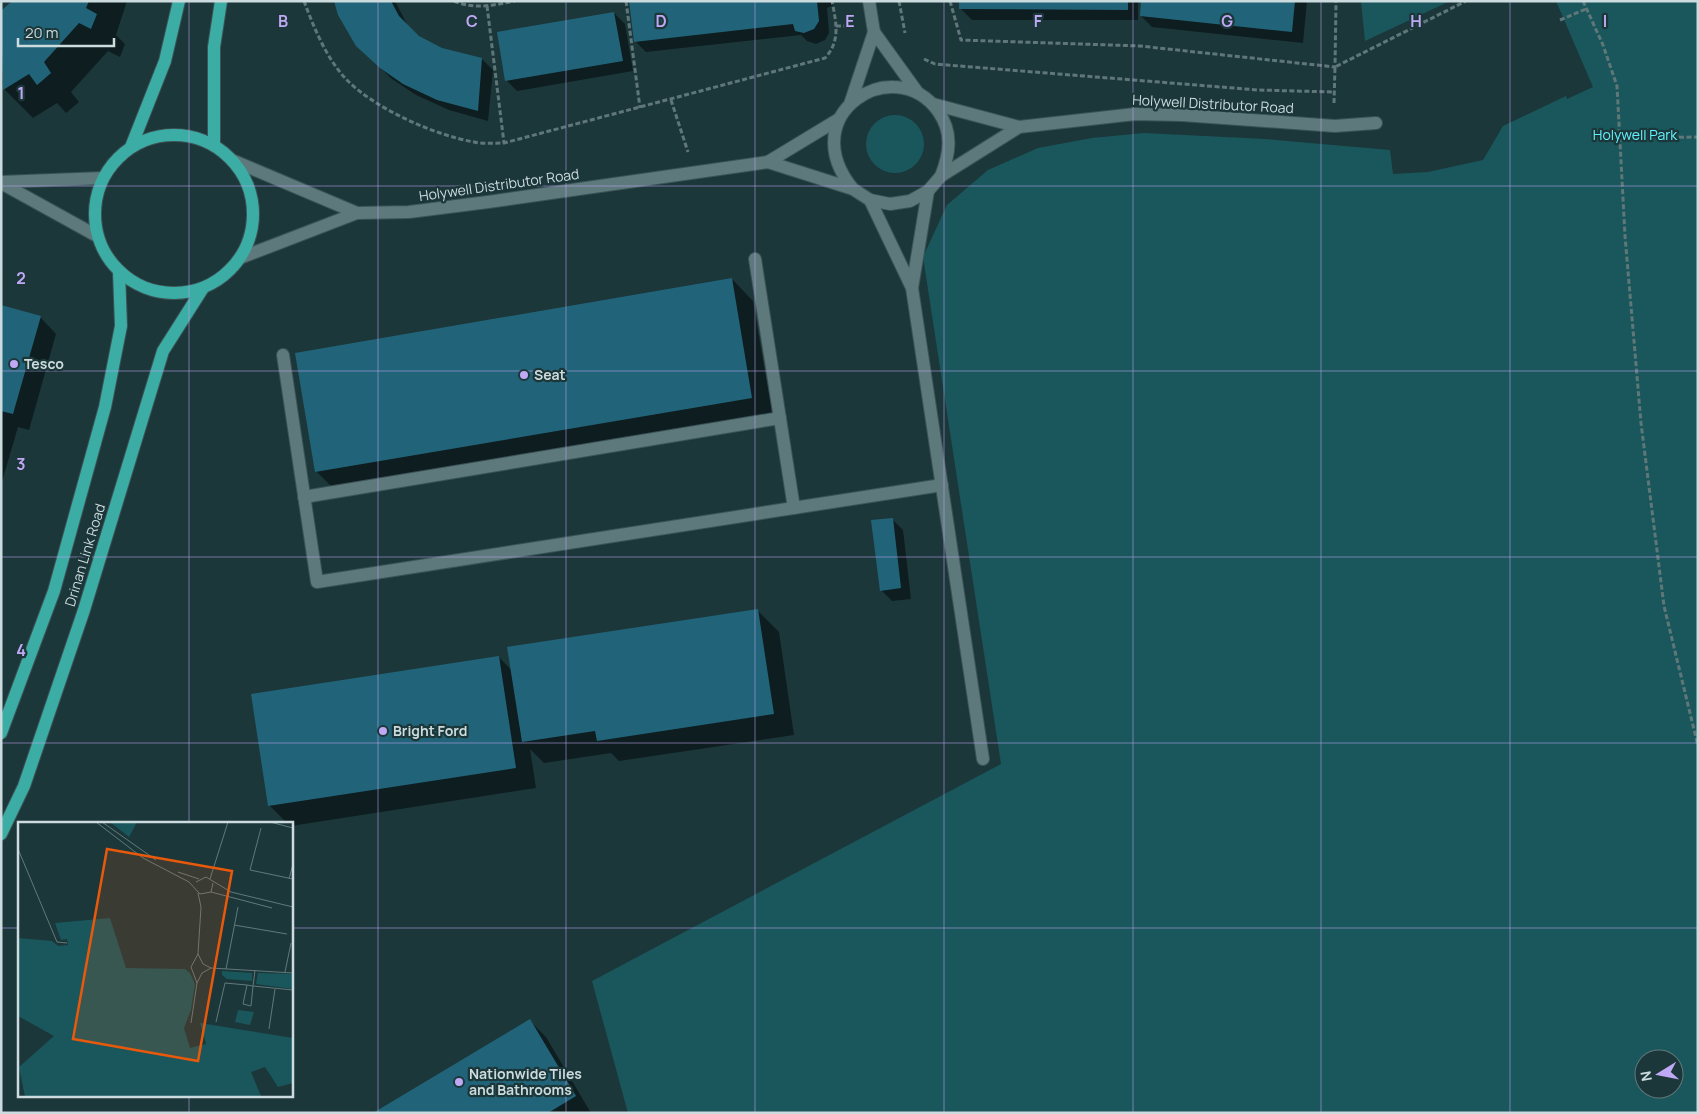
<svg xmlns="http://www.w3.org/2000/svg" width="1699" height="1114" font-family="Manrope,sans-serif">
	<style>
		.green { fill: #19575c; fill-rule: evenodd }
		.shadow { fill: #0007 }
		.building { fill: #216479 }
		.lines { fill: none; stroke-linecap: round; stroke-linejoin: round }
		.minor-casing { stroke: #3b5356; stroke-width: 14 }
		.major-casing { stroke: #3b5356; stroke-width: 14 }
		.path { stroke: #607779; stroke-width: 3; stroke-dasharray: 5 2.5; stroke-linecap: butt }
		.minor { stroke: #5d797c; stroke-width: 12 }
		.major { stroke: #3cada5; stroke-width: 12 }
		.grid { fill: none; stroke: #bfa8f4; stroke-width: 1; stroke-opacity: 0.55 }
		.poi-dot { fill: #bfa8f4; stroke: #1c373a; stroke-width: 2 }
		.labels { text-anchor: middle; stroke-width: 4.5; stroke-linejoin: round; paint-order: stroke }
		.street-label { font-size: 14px; fill: #ccdbdd; stroke: #1c373a }
		.park-label { font-size: 14px; fill: #63f1fe; stroke: #1c373a }
		.poi-label { font-size: 14px; font-weight: bold; fill: #ccdbdd; stroke: #1c373a; text-anchor: start }
		.inset-road { fill: none; stroke: #62797b; stroke-width: 1 }
		.view { fill: #e8590c; fill-opacity: 0.15; stroke: #e8590c; stroke-width: 2.5 }
		.inset-edge { fill: none; stroke: #ccdbdd; stroke-width: 2.5 }
		.grid-label { font-size: 16px; text-anchor: middle; font-weight: bold; fill: #bfa8f4; stroke: #1c373a; stroke-width: 4.5; stroke-linejoin: round; paint-order: stroke }
	</style>
	<rect width="100%" height="100%" fill="#1c373a"/>
	<g class="green">
		<path d="M1361,1H1450L1365,41Z"/>
		<path d="M1556,1H1698V1113H628L592,981L1001,764L923,257L947,205L988,170L1038,148L1092,138L1144,133L1265,139L1390,150L1393,174L1428,172L1483,160L1503,126L1566,96L1567,99L1593,87ZM1644,1059H1674V1089H1644Z"/>
		<circle cx="895" cy="144" r="29"/>
	</g>
	<g class="shadow">
		<path d="M14,1H127L116,35L125,44L120,57L108,51L71,92L79,102L66,113L57,103L33,118L4,89L1,83V12Z"/>
		<path d="M335,1H395L409,28L418,37L441,49L482,59L493,70L488,121L449,110L416,95L392,79L369,57Z"/>
		<path d="M631,1H834V5L827,8L829,33L825,40L816,44L807,41L801,35L646,52L635,41Z"/>
		<path d="M961,1H1138V20H972L961,9Z"/>
		<path d="M1143,1H1307L1303,43L1152,27L1141,16Z"/>
		<path d="M614,13L625,24L633,71L517,91L506,80Z"/>
		<path d="M732,279L753,301L773,418L338,493L316,471Z"/>
		<path d="M1,306L40,317L56,334L29,430L18,427L1,485Z"/>
		<path d="M892,519L903,530L911,599L892,601L881,590Z"/>
		<path d="M758,611L779,632L794,735L619,761L611,753L544,763L530,749L536,788L291,826V823H287L269,805L499,657L512,671Z"/>
		<path d="M530,1021L546,1037L591,1113H376Z"/>
	</g>
	<g class="building">
		<path d="M12,1H89L86,8L97,14L91,29L79,23L44,62L51,73L43,80L37,85L29,74L3,90L1,11Z"/>
		<path d="M334,1H391L399,16L419,36L442,48L482,58L478,111L437,100L403,84L380,68L356,46L338,15Z"/>
		<path d="M629,1H817L819,21L814,29L804,33L795,31L793,24L634,42Z"/>
		<path d="M959,1H1128V10L959,9Z"/>
		<path d="M1141,1H1295L1292,32L1140,16Z"/>
		<path d="M614,12L623,61L505,81L497,32Z"/>
		<path d="M732,278L752,398L315,472L295,353Z"/>
		<path d="M1,305L41,316L13,414L1,411Z"/>
		<path d="M893,518L901,588L880,591L871,520Z"/>
		<path d="M758,609L774,714L597,741L595,731L522,742L507,647Z"/>
		<path d="M499,656L516,768L268,806L251,694Z"/>
		<path d="M530,1019L576,1096L548,1113H373Z"/>
	</g>
	<g class="lines">
		<defs>
			<g id="minor">
				<path d="M869,1L874,32L918,93"/>
				<path d="M850,104L874,32"/>
				<path d="M933,104L1019,127L1135,114L1182,115L1335,126L1376,123"/>
				<path d="M234,161L357,213"/>
				<path d="M768,162L853,189L870,200L890,204L910,201L928,191L941,176L1019,127"/>
				<path d="M1,182L103,178"/>
				<path d="M1,183L97,236"/>
				<path d="M853,189C792,114 894,51 938,111C953,132 950,153 941,176"/>
				<path d="M870,200L912,288L983,759"/>
				<path d="M240,258L357,213L409,212L488,202L768,162L839,119"/>
				<path d="M755,259L794,508"/>
				<path d="M912,288L928,191"/>
				<path d="M283,355L317,582L942,485"/>
				<path d="M304,497L780,418"/>
			</g>
			<g id="major">
				<circle cx="174" cy="214" r="79"/>
				<path d="M214,145V47L221,1"/>
				<path d="M131,147L165,61L179,1"/>
				<path d="M1,733L54,591L105,407L121,326L119,272"/>
				<path d="M1,834L24,786L84,610L163,351L203,288"/>
			</g>
		</defs>
		<use href="#minor" class="minor-casing"/>
		<use href="#major" class="major-casing"/>
		<g class="path">
			<path d="M304,1C314,28 326,57 345,78C373,108 434,135 474,142C483,144 494,143 504,143L825,58C841,41 836,22 832,1"/>
			<path d="M454,1C475,10 494,5 515,1"/>
			<path d="M626,1L640,108"/>
			<path d="M899,1L905,33"/>
			<path d="M950,1L961,40L1140,46L1335,67L1336,1"/>
			<path d="M1583,1L1603,45L1617,86L1625,236L1641,423L1664,606L1698,746"/>
			<path d="M487,6L504,143"/>
			<path d="M1560,20L1586,9"/>
			<path d="M836,26H850"/>
			<path d="M924,59L935,64L947,65L1258,90L1334,92"/>
			<path d="M671,100L688,152"/>
			<path d="M1334,103L1335,67L1466,1"/>
			<path d="M1619,138L1698,137"/>
		</g>
		<use href="#minor" class="minor"/>
		<use href="#major" class="major"/>
	</g>
	<path class="grid" d="M189,1V823M378,1V1113M566,1V1113M755,1V1113M944,1V1113M1133,1V1113M1321,1V1113M1510,1V1113M1,186H1698M1,371H1698M1,557H1698M1,743H1698M1,928H19M291,928H1698M189,1095V1113"/>
	<g class="poi-dot">
		<circle cx="14" cy="364" r="5"/>
		<circle cx="524" cy="375" r="5"/>
		<circle cx="383" cy="731" r="5"/>
		<circle cx="459" cy="1082" r="5"/>
	</g>
	<g class="labels">
		<g class="street-label">
			<text transform="translate(1213 104) rotate(3)" y="5">Holywell Distributor Road</text>
			<text transform="translate(499 185) rotate(-8)" y="5">Holywell Distributor Road</text>
			<text transform="translate(85 555) rotate(-73)" y="5">Drinan Link Road</text>
		</g>
		<g class="park-label">
			<text x="1635" y="140">Holywell Park</text>
		</g>
		<g class="poi-label">
			<text x="24" y="369">Tesco</text>
			<text x="534" y="380">Seat</text>
			<text x="393" y="736">Bright Ford</text>
			<text x="469" y="1079">Nationwide Tiles<tspan x="469" dy="16">and Bathrooms</tspan></text>
		</g>
	</g>
	<g transform="translate(18 822)">
		<rect width="275" height="275" fill="#1c373a"/>
		<path d="M92,0H119L111,15ZM92,96L108,146L167,147L172,151L177,162L173,188L166,206L172,226L188,222L182,201L275,216V261L260,265L247,245L233,250L243,274L237,275H7L1,245L36,214L0,194V116L34,119L40,124L50,123L49,117L43,118L37,101ZM204,149L234,151V159L209,157L204,153ZM240,151L275,152V167L238,162ZM220,188L236,190L232,203L217,200Z" fill="#19575c"/>
		<path class="inset-road" d="M78,0L125,36L171,60L182,72L193,70L195,61M84,0L138,38M252,0L275,6M243,6L232,48L275,57M0,27L39,120L49,121M160,50L181,57M192,57L210,0M271,57L275,42M178,60L188,55L213,70L275,85M193,70L254,86M180,71L183,85L180,132L185,142L193,146L275,151M216,103L269,112M208,147L220,85M237,148L235,164L229,163L225,182L233,184L235,164L275,168M267,150L273,121M179,161L173,145L180,132M198,200L207,161L229,163M173,201L179,161L184,151L193,146M251,207L257,167"/>
		<path class="view" d="M89,27L214,49L180,239L55,217Z"/>
		<rect width="275" height="275" class="inset-edge"/>
	</g>
	<g class="grid-label">
		<text x="283" y="27">B</text>
		<text x="472" y="27">C</text>
		<text x="661" y="27">D</text>
		<text x="850" y="27">E</text>
		<text x="1038" y="27">F</text>
		<text x="1227" y="27">G</text>
		<text x="1416" y="27">H</text>
		<text x="1605" y="27">I</text>
		<text x="21" y="99">1</text>
		<text x="21" y="284">2</text>
		<text x="21" y="470">3</text>
		<text x="21" y="656">4</text>
	</g>
	<rect width="1699" height="1114" fill="none" stroke="#ccdbdd" stroke-width="5"/>
	<g transform="translate(1659 1074) rotate(260)"><circle r="24" fill="#1c373a" stroke="#62797b"/>
	<path d="M0-4L9 19L0 12L-9 19Z" fill="#bfa8f4"/>
	<text y="-8" font-size="14" font-weight="bold" text-anchor="middle" fill="#ccdbdd">N</text>
	</g>
	<path d="M18 38v8h96v-8" fill="none" stroke="#ccdbdd" stroke-width="2.5"/>
	<text x="25" y="38" font-size="15" fill="#ccdbdd" stroke="#1c373a" stroke-width="4" paint-order="stroke">20 m</text>
</svg>
